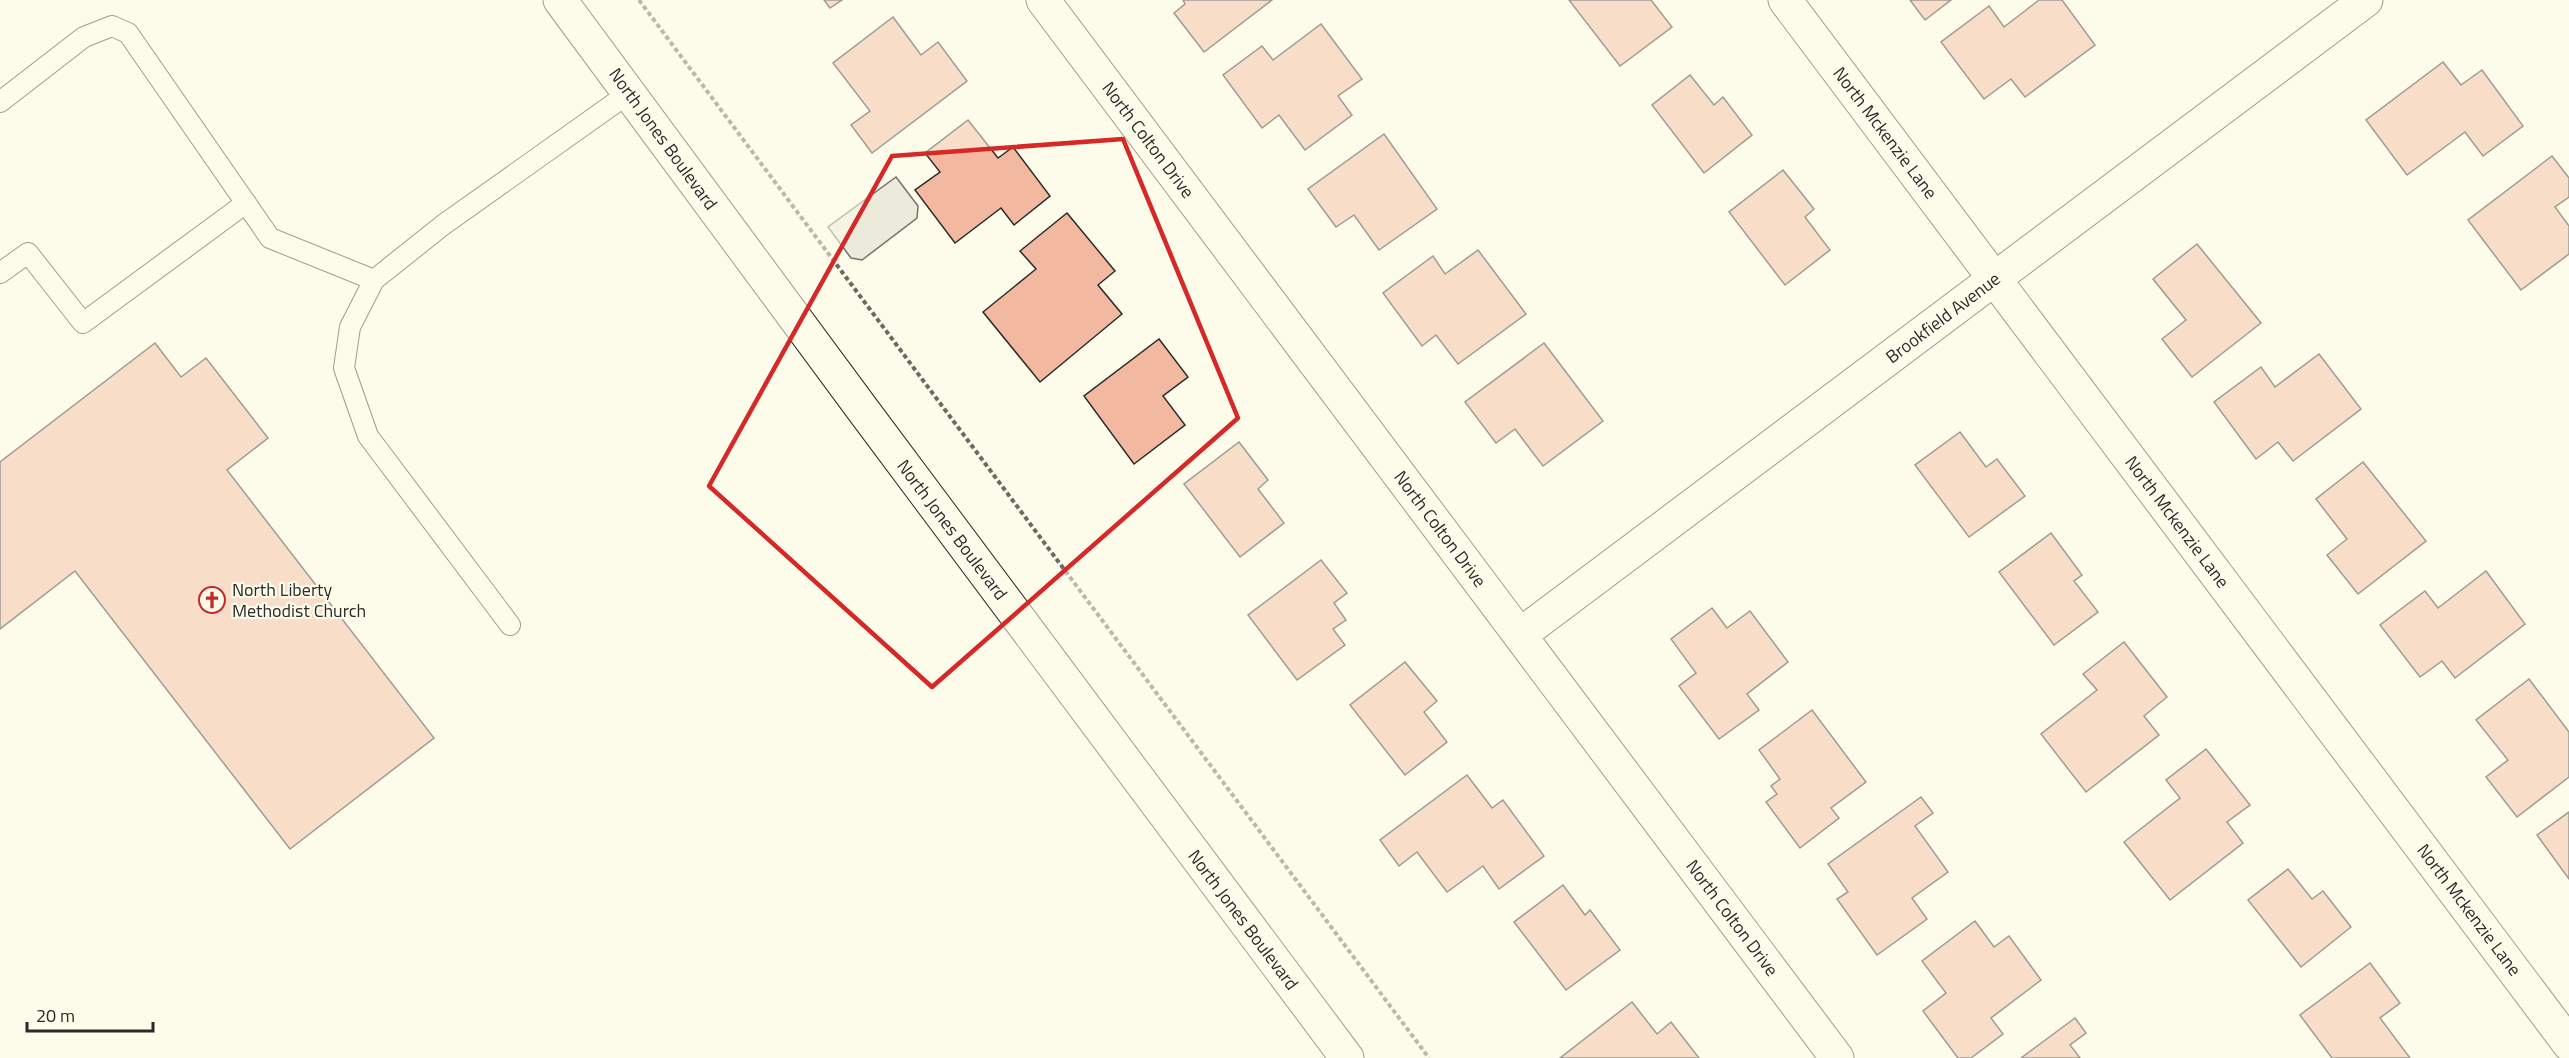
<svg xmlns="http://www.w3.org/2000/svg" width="2569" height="1058" font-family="'Titillium Web',sans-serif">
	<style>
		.pitch { fill: #ecebdb; stroke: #74746e; stroke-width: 1.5 }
		.building { fill: #f2b8a0; stroke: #2b2b2b; stroke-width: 1.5 }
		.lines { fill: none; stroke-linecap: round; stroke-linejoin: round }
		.service-casing { stroke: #2b2b2b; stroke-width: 22 }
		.minor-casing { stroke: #2b2b2b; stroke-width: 35 }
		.tertiary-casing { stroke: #2b2b2b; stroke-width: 35 }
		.path { stroke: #6a6964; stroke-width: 4; stroke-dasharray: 4.5 3; stroke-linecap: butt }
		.service { stroke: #fdfbea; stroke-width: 20 }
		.minor { stroke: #fdfbea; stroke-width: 33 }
		.tertiary { stroke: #fdfbea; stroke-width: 33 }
		.marked { fill: none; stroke: #d62828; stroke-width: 4.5; stroke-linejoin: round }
		.labels { text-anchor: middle; stroke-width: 4.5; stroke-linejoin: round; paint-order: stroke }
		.street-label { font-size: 18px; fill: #2b2b2b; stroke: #fdfbea }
		.poi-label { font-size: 18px; fill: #2b2b2b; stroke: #fdfbea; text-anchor: start }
	</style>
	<rect width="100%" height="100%" fill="#fdfbea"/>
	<path class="pitch" d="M896,177L918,206L917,218L862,260L851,258L828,227Z"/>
	<g class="building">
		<path d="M824,0H842L830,8Z"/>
		<path d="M1183,0H1272L1204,52L1174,13L1185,4Z"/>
		<path d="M1569,0H1651L1672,27L1620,66Z"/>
		<path d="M1910,0H1951L1925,20Z"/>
		<path d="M2039,0H2062L2095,45L2025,97L2011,79L1984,99L1941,42L1989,6L2004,27Z"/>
		<path d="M893,17L921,55L938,42L967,81L872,153L851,125L870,111L833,63Z"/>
		<path d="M1321,24L1362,79L1338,96L1352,115L1305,150L1279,115L1262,128L1223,75L1262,46L1273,60Z"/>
		<path d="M2443,62L2461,85L2482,70L2523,126L2483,156L2465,132L2407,175L2366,120Z"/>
		<path d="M1690,75L1714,105L1723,97L1752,135L1704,173L1652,105Z"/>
		<path d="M968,120L998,158L1013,147L1050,196L1014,225L1001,208L955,243L915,190L940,172L925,153Z"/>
		<path d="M1384,134L1437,209L1379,250L1354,215L1336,227L1308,189Z"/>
		<path d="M2552,156L2569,178V197L2555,207L2569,226V254L2521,290L2468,220Z"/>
		<path d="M1783,170L1814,209L1805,217L1830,250L1785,285L1729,212Z"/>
		<path d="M1067,213L1115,271L1098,285L1122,314L1040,382L983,312L1036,269L1020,251Z"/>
		<path d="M2197,244L2261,323L2192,377L2162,339L2186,320L2153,279Z"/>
		<path d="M1478,250L1526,314L1458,364L1436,335L1422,346L1383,293L1433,256L1445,274Z"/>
		<path d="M1159,339L1188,377L1163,396L1185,425L1134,464L1084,396Z"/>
		<path d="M155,343L181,377L206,358L268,438L227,470L434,738L290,849L75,571L0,629V462Z"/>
		<path d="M1544,343L1603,421L1543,466L1515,429L1496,443L1465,402Z"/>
		<path d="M2319,354L2361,409L2293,461L2278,442L2256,459L2214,402L2261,367L2275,387Z"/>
		<path d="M1960,432L1986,467L1997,459L2025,496L1969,537L1915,465Z"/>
		<path d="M1239,442L1268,480L1258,489L1284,523L1240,557L1184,484Z"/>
		<path d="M2363,462L2426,541L2358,594L2327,555L2347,539L2316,499Z"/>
		<path d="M2051,533L2082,575L2074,581L2098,612L2054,645L1999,572Z"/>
		<path d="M1321,560L1347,593L1334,603L1346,620L1333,629L1345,645L1297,680L1248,615Z"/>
		<path d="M2486,571L2525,624L2455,678L2442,661L2420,677L2380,625L2425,591L2438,608Z"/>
		<path d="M1712,608L1727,628L1750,611L1788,662L1747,694L1759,710L1719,739L1679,686L1696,673L1671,639Z"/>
		<path d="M2124,642L2167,697L2144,716L2159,735L2086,792L2041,734L2097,690L2083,674Z"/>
		<path d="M1405,662L1437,701L1424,712L1447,742L1405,775L1350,705Z"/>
		<path d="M2529,679L2569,732V777L2517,817L2486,777L2508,760L2476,720Z"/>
		<path d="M1812,710L1866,782L1831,808L1839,818L1800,848L1766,802L1777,794L1771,786L1780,779L1759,750Z"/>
		<path d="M2206,749L2250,805L2227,822L2243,843L2170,900L2124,842L2180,798L2166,780Z"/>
		<path d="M1467,775L1492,808L1503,800L1544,856L1499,889L1483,866L1447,892L1417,852L1399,866L1380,840Z"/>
		<path d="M1921,797L1933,813L1915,826L1948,872L1912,898L1927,919L1877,955L1837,899L1848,892L1828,864Z"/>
		<path d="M2569,812V879L2537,835Z"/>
		<path d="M2288,869L2312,899L2323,891L2351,927L2301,967L2248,900Z"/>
		<path d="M1563,885L1585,915L1590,910L1620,950L1566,990L1514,922Z"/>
		<path d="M1975,921L1994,947L2009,936L2041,980L1991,1018L2003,1034L1971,1058H1958L1923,1011L1946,993L1922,961Z"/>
		<path d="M2370,963L2400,1003L2380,1018L2410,1058H2332L2300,1015Z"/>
		<path d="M1632,1002L1657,1034L1671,1022L1699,1058H1560Z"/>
		<path d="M2075,1018L2086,1033L2070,1045L2080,1058H2021Z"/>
	</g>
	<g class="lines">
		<defs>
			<g id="service">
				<path d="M0,102L84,37L112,26L128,33L270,238L374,280"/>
				<path d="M0,273L28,253L83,323L246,203"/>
				<path d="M510,625L368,436L344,368L350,327L374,280L443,225L629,93"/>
			</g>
			<g id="minor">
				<path d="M1043,0L1837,1058"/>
				<path d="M1785,0L2569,1044"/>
				<path d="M1520,635L2366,0"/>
			</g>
			<path id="tertiary" d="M560,0L863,410L1347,1058"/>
		</defs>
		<use href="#service" class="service-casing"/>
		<use href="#minor" class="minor-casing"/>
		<use href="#tertiary" class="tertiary-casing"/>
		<path class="path" d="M639,0L1429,1058"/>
		<use href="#service" class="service"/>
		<use href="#minor" class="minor"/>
		<use href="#tertiary" class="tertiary"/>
	</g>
	<path d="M0 0H2569V1058H0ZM1123,139L1238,418L932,687L709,486L892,156Z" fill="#fdfbea" fill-opacity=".55" fill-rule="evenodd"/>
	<path class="marked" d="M1123,139L1238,418L932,687L709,486L892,156Z"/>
	<defs>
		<symbol id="church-ring" viewBox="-11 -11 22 22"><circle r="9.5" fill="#fdfbea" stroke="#c62828" stroke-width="1.5"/><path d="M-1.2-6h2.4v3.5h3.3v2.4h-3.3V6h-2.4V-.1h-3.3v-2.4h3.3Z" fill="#c62828"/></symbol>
	</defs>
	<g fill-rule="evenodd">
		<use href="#church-ring" x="197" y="585" width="30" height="30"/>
	</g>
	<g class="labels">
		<g class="street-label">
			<text transform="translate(1885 133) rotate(53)" y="6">North Mckenzie Lane</text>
			<text transform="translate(663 139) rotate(54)" y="6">North Jones Boulevard</text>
			<text transform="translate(1148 140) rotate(53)" y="6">North Colton Drive</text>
			<text transform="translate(1943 318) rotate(-37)" y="6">Brookfield Avenue</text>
			<text transform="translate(2177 522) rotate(53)" y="6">North Mckenzie Lane</text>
			<text transform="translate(1440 529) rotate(53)" y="6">North Colton Drive</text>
			<text transform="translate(952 530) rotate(53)" y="6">North Jones Boulevard</text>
			<text transform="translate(2469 910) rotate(53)" y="6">North Mckenzie Lane</text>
			<text transform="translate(1732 918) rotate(53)" y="6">North Colton Drive</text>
			<text transform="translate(1243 920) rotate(53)" y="6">North Jones Boulevard</text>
		</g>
		<g class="poi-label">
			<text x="232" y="596">North Liberty<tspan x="232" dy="21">Methodist Church</tspan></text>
		</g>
	</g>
	<path d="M27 1022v9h126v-9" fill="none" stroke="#2b2b2b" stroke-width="3"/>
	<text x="36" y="1022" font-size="18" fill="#2b2b2b" stroke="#fdfbea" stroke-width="4.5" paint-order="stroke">20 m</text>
</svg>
